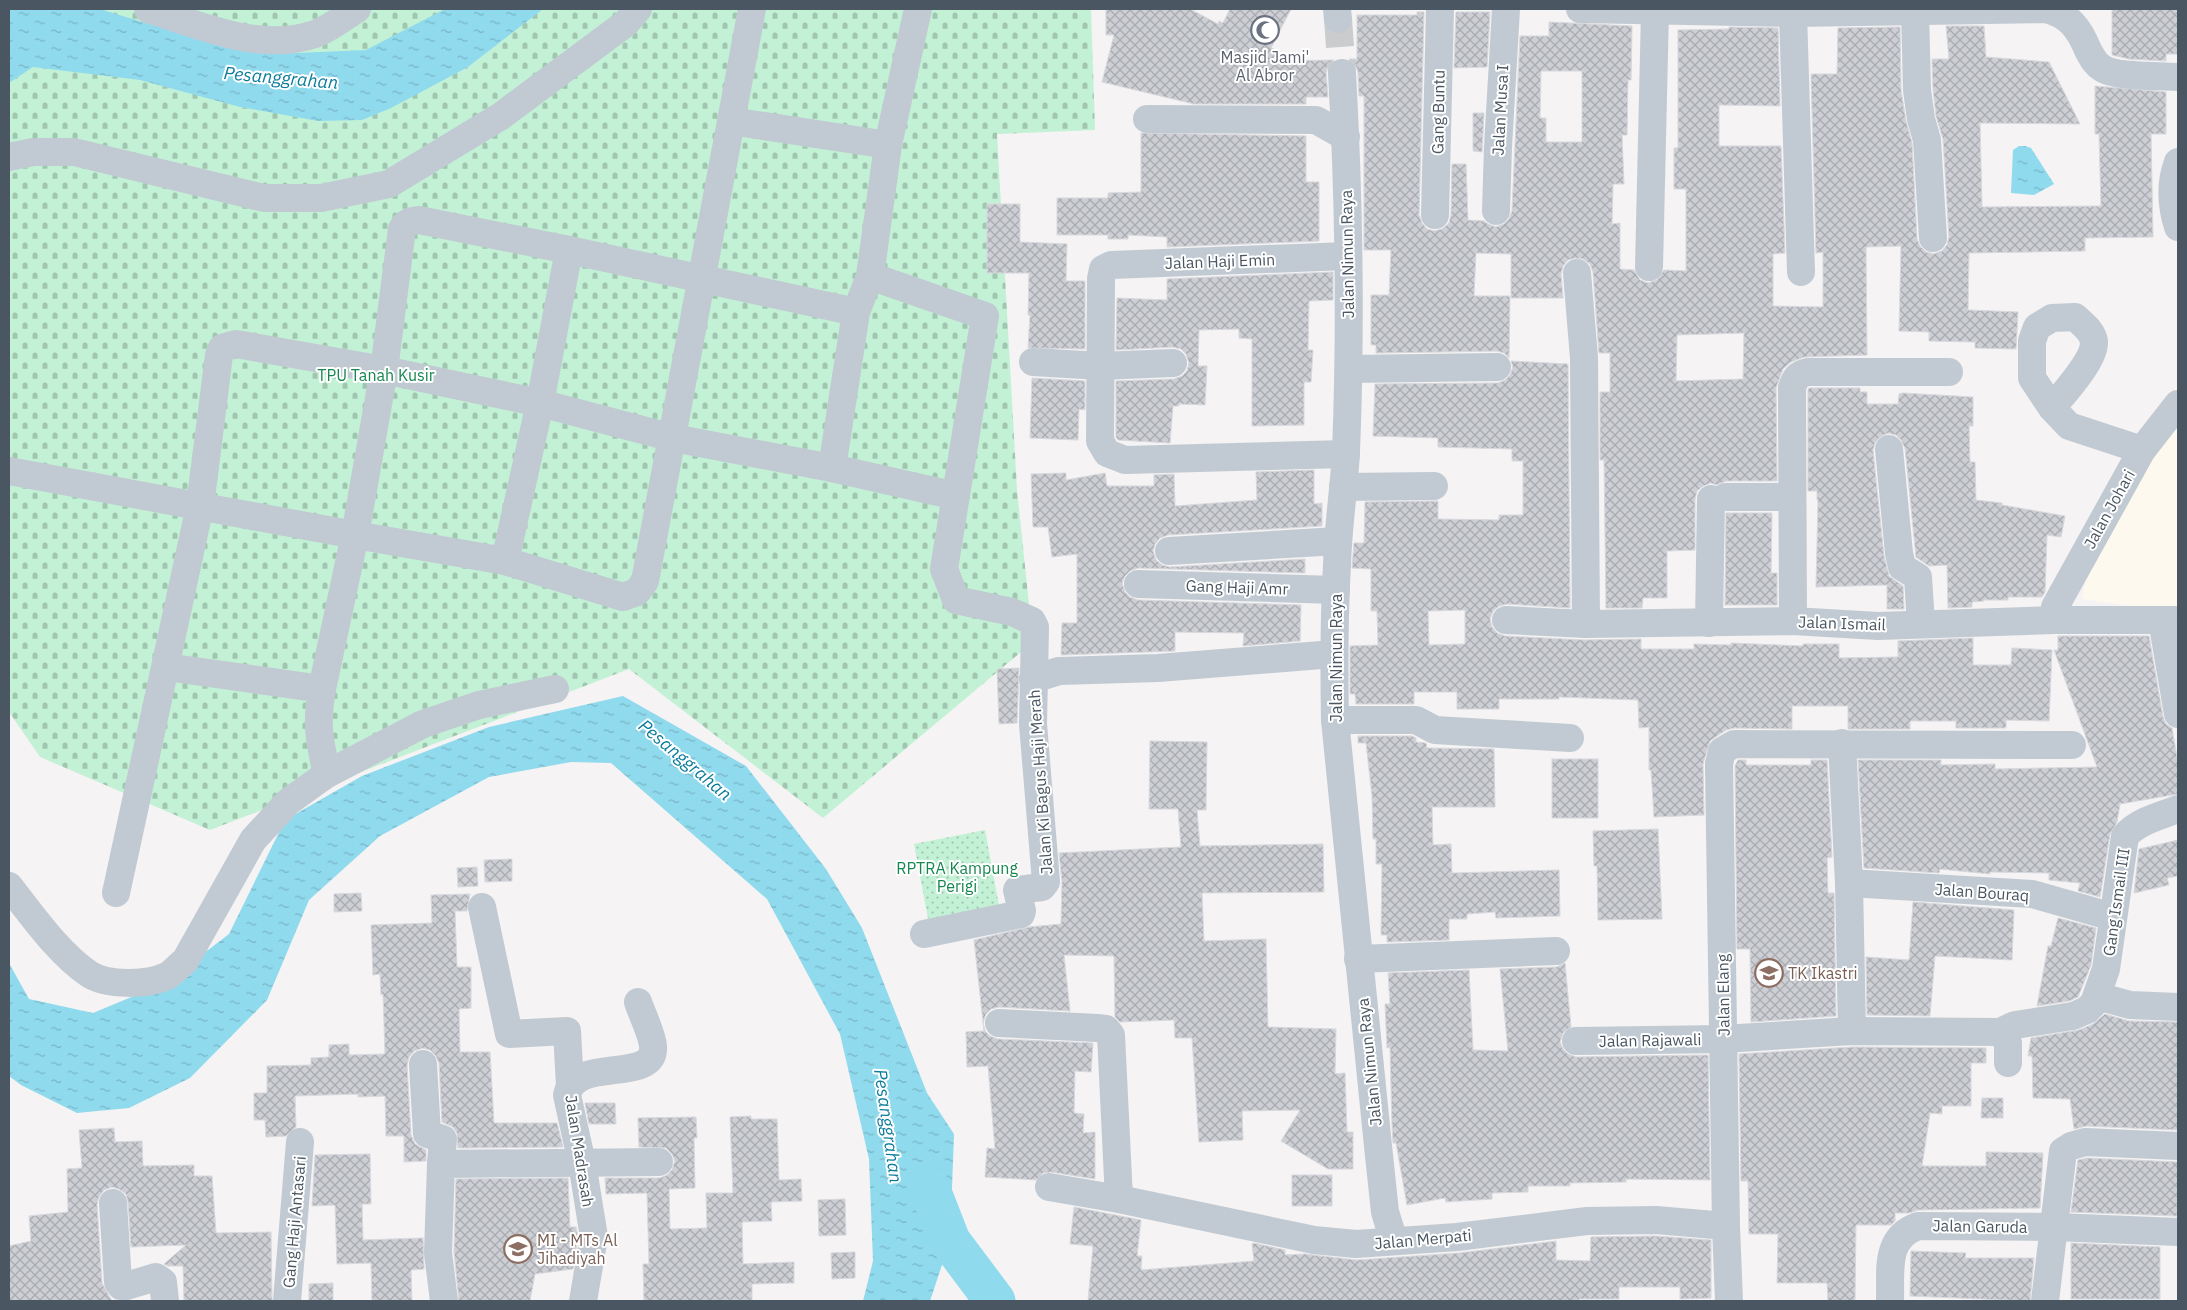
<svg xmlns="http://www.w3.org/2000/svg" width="2187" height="1310" font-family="'IBM Plex Sans',sans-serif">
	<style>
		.commercial { fill: #fdf9ef }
		.cemetery { fill: url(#cemetery-stones) }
		.park { fill: url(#park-dots) }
		.water { fill: url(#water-ripples) }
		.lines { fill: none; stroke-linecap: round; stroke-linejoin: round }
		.river { stroke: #90daee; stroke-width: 41 }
		.building { fill: url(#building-cross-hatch); stroke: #d7d9de; fill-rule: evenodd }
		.minor-tunnel { stroke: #caccce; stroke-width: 28; stroke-dasharray: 28 14; stroke-linecap: butt }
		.minor { stroke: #c1cad2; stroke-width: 28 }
		.labels { text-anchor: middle; stroke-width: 4; stroke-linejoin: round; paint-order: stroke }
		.worship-label { font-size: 16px; fill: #5b616d; stroke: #fff }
		.street-label { font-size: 16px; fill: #4a5661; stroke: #fff }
		.park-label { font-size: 16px; fill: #17864f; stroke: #fff }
		.education-label { font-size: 16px; fill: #785e54; stroke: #fff; text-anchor: start }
		.water-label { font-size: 18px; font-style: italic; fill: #0c7c9b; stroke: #fff }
	</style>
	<defs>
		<pattern id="cemetery-stones" width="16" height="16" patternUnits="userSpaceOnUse" patternTransform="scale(1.25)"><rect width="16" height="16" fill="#c3f1d5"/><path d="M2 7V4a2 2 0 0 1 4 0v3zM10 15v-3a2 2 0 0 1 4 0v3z" fill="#a0c6b0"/></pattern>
		<pattern id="park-dots" width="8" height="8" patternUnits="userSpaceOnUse" patternTransform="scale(1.25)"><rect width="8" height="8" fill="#c3f1d5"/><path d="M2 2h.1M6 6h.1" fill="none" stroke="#a0c6b0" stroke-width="1.8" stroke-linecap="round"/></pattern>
		<pattern id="water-ripples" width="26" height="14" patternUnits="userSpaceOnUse" patternTransform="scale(1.25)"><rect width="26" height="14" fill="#90daee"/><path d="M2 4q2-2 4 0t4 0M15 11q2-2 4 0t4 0" fill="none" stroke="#78b4c4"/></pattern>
		<pattern id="building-cross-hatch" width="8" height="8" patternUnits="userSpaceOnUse" patternTransform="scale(1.25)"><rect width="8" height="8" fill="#cdcfd5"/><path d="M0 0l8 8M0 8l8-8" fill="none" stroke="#a8abb0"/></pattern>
	</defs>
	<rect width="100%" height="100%" fill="#f5f3f3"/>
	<path class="commercial" d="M2178,383V613L2082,599L2089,560Z"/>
	<path class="cemetery" d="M9,9H1091L1095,130L997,134L1017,490L1033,642L823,818L629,669L210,830L40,757L9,712Z"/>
	<path class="park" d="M985,830L1000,911L929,924L914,844Z"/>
	<g class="water">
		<path d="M9,9H100L142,22L274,54L366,50L445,9H543L468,67L391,108L362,120L318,121L240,107L140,80L33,67L9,83Z"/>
		<path d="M2019,146H2025L2031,148L2054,184L2034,195L2011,193L2013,150Z"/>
		<path d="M623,696L746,766L826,869L862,928L927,1093L954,1134L950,1241L930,1301H863L873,1261L869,1159L840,1034L767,899L611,763L571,762L489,777L380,836L309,900L267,1000L190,1078L129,1108L77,1113L21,1085L9,1076V963L29,999L93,1013L165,983L229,934L285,820L362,776L489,727Z"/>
	</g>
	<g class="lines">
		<path class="river" d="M929,1187L950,1241L995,1301"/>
	</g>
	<g class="building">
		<path d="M1106,9H1190L1218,24L1219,21L1223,23L1230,9H1291L1271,48L1278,51L1274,61L1334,60L1328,65L1326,73L1328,97H1306V104H1194L1102,82L1114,35H1106Z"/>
		<path d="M2112,9H2178V54H2166V61L2129,59L2112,55Z"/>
		<path d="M1417,12H1424L1419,215L1422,223L1427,229L1434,231L1442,229L1449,223L1451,215L1452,164H1466L1468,220L1484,221L1488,224L1496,227L1504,224L1509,219L1512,211L1520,36H1549V22L1632,26L1631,80H1628L1627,135H1622L1624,184H1613L1612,224L1620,223V269L1634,270L1640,280L1648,283L1657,280L1664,270L1686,271V189H1674V148H1678V30L1729,29V27L1778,28L1780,106L1719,105V146H1781L1785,253L1773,254V306L1823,307V252L1816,253L1811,74H1837L1838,28L1900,27L1901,90L1906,121L1912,143L1917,239L1920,246L1926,252L1934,254L1942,251L1947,245L1949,237L1943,139L1936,116L1933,89L1932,59H1949L1946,26H1984L1986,57L2049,62L2080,124L1980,123L1982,207L2101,206L2099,134H2095V86L2166,92V134H2151L2153,237L2085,238V251L1969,253L1968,310L2018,312L2016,349L1975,348V342L1929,341V332L1899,331L1901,246L1866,247L1867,355L1804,357L1791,362L1783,369L1776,388L1777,481H1726L1717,485L1711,483L1703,486L1697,491L1695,499V550L1667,551V598H1643L1642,608H1606L1604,460H1600V392H1610V353H1599L1593,272L1590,264L1583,259L1575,258L1568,260L1563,266L1561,274L1563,298H1511V254L1476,253L1474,296H1510L1509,358L1504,353L1497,351L1376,353V345H1371V295H1389L1391,250H1364V96H1359L1358,72L1355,64L1349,59H1357V15H1417ZM1541,71H1582V142H1546V118H1540ZM1744,333L1743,379L1676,381L1677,335Z"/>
		<path d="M1456,12H1490L1487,67L1454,68Z"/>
		<path d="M1473,113H1484L1482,152L1473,151Z"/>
		<path d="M1141,133L1306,136V182H1319V241L1167,247V237L1128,235V239H1108V235H1057V198H1108V193L1141,192Z"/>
		<path d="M987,204H1020V242L1067,244L1066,281H1085V349L1028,348L1030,315H1028L1029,273H987Z"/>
		<path d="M1333,272V300L1309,301L1308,350H1313L1311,382H1304V425L1252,426V339L1239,338V329L1199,330L1198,366H1207L1205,405L1179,404V406H1173L1170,443L1118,440L1116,437V381L1174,379L1182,376L1187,371L1189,363L1186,354L1181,349L1173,347L1116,350L1117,298L1167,300V279Z"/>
		<path d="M1511,361L1568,364L1570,608L1507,604L1499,606L1493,611L1490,619L1492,627L1497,633L1505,636L1585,640L1641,639V649H1694V644L1731,645V643L1803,646V644H1839V658L1898,657V641L1973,638V665H2011L2012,648L2052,650L2049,721L2006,720V728H1956V721H1910V729H1848V706H1792V729L1734,728L1726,730L1710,741L1703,764L1704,815L1654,817L1651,770H1649V727L1639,728L1638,700L1559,697V699H1499V709H1457V692H1414V704H1356L1355,694H1350V646L1378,645L1377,611H1371V569L1352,568L1354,543H1364L1365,502L1438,501V519L1499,520V515H1523V461H1512V449L1438,447V438L1373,436L1375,384L1498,383L1505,380L1510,375L1513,367ZM1465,610V644L1429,645L1428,611Z"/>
		<path d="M1032,378L1085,381V410L1079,409L1078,440L1030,438Z"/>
		<path d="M1809,388H1860V392H1867V404H1898L1899,394L1903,393L1973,397V426H1969L1970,462H1975L1976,500L2002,503V505L2065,516L2061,537L2047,535L2045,592L2042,597H2008V600H1984V601L1972,602V607L1948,608L1947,565L1929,566L1916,557L1905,448L1901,440L1896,435L1888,433L1880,437L1875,443L1873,450L1884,556L1889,576L1903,586L1904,609H1887V585L1816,587L1818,500H1817V491H1808V390Z"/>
		<path d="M1314,470V504L1322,503V526L1168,535L1160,538L1155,544L1153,551L1156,560L1162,565L1170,567L1305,559V573L1138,568L1130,571L1125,576L1122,583L1125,592L1130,597L1138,600L1301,605L1300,641L1243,646L1244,633L1175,632V651L1061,655L1062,623H1077V554L1052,557L1048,527H1033L1031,474L1066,473V480L1105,473L1107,486H1154V475L1174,474L1175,506L1257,500L1256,472Z"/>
		<path d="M1726,513H1772L1771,573H1777V605H1725Z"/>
		<path d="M2058,636H2149L2163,717L2166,724L2172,728L2178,763V794L2120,804L2117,822L2110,834L2100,897L2078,891L2080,883L2049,880V873L1990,872V874L1940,869L1939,873L1864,868L1858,760H1941V765L1995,764V769L2097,767L2054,650H2058Z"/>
		<path d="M1019,668L1017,723L999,724L997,669Z"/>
		<path d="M1358,736H1412L1416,738V742L1426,743L1427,748L1494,749L1495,807H1432L1433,845L1451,844L1452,873L1559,870L1560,916L1496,918L1495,912L1467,914V919H1449V940L1387,942V935H1381L1382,864H1376V839H1373L1372,796L1366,743H1358Z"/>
		<path d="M1150,741L1207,742L1206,810H1197L1200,846L1323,844L1324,892L1202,893L1204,941L1266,939L1268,1027L1336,1029L1335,1074L1345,1073L1347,1132H1353V1169H1328L1281,1141L1300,1110L1242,1111L1243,1140L1199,1142L1192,1038H1175L1174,1020L1120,1022L1115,1017L1114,956L1064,955L1070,1011L999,1007L991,1009L986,1014L983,1023L985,1031L990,1036L998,1039L1093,1043L1091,1072L1075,1071L1074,1113L1084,1114L1083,1133L1095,1132V1179L1051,1172L1043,1173L1036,1180L985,1177L987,1148L995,1149L988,1066L967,1067L966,1032L984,1031L974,940L1029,927L1061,924L1062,881L1059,853L1181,847L1178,809H1149Z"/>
		<rect x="1552" y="759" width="46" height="59"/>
		<path d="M1738,760H1746V765H1811V760H1827L1832,857L1827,858L1828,893H1834L1836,1016L1751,1022L1750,949H1737L1735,766Z"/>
		<path d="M1658,829L1662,919L1598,920L1597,866H1594L1593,831Z"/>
		<path d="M2178,840V876L2167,878L2169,885L2134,893L2139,849Z"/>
		<path d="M512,859V881L485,882L484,860Z"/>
		<path d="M477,867L478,886L458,887L457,868Z"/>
		<path d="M361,893L362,911L334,912V894Z"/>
		<path d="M470,894L467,911H455L457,967H471V1008L459,1009L460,1052H490L494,1123H557L563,1147L458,1148L457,1133L453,1127L442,1122L439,1063L436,1056L430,1050L423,1048L414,1051L409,1057L407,1065L411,1135L415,1144L426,1150V1161L404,1162V1136H386L385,1096L358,1097V1094L295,1096L296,1127L286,1136L266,1137L265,1120H254V1093H267V1066L311,1065V1058L329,1057V1045L349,1044V1055L385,1054L383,994L381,995L380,974L373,975L371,925L432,923L431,895Z"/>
		<path d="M1913,902L2014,910L2012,960L1935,956L1930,1016L1867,1015L1866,957L1909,960Z"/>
		<path d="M2058,918L2096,928L2091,965L2078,997L2069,1001L2037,1006L2048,946H2051Z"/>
		<path d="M1565,963L1571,1027L1563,1033L1560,1042L1563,1049L1568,1054L1576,1057L1708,1055L1710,1180L1626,1179V1182L1570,1183V1186H1528V1192L1492,1193V1199L1446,1202L1445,1198L1407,1205L1396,1143H1393L1392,1125L1390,1047L1387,1048L1385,1004H1390L1388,973L1469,970L1473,1050L1508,1051L1500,969L1557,967Z"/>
		<path d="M2105,1014L2129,1021L2178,1022V1130L2086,1126L2074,1129L2070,1099L2033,1098L2032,1056H2028L2031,1038L2079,1030L2093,1024Z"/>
		<path d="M1852,1047L1986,1048V1063H1971V1106H1942V1114L1930,1113L1922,1166H1986V1152L2043,1153L2040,1208L1918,1210L1909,1213H1895V1221L1891,1225H1856L1855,1301H1828L1827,1283H1777L1778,1234H1749L1748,1181H1741L1739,1054Z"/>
		<path d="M1982,1098H2003V1118H1981Z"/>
		<path d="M585,1103H615L616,1124H589Z"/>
		<path d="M751,1116V1119H777L779,1180L801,1179L802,1201L771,1202L772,1221L742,1222L743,1264L794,1262V1283L752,1284V1300L644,1301L643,1264H649L647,1193L606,1194L605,1178H660L667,1175L672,1170L675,1161L672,1154L666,1148L639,1147L638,1118L696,1117L697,1138H694L695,1188L669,1189L670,1229L707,1228L706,1193H733L730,1117Z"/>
		<path d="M114,1128L115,1142L142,1141L143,1166L194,1165V1176H212L216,1233L271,1232L272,1301H184L183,1266H168L164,1264L186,1245L131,1247L128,1202L126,1194L119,1189L112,1187L104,1190L99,1197L97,1204L102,1283L112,1301H9V1246L31,1241L29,1216L68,1212L67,1169L82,1168L79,1130Z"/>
		<path d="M370,1154L371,1204H362L363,1240L423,1238L424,1269L411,1270L412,1301H372L371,1263L337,1264L335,1205L312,1206L315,1155Z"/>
		<path d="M2087,1158L2178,1162L2177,1216L2071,1212L2078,1160Z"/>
		<rect x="1292" y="1175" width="40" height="31"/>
		<path d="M568,1178L570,1227H576L578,1237L573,1269L535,1274L530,1301H459L454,1252L456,1179Z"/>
		<path d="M845,1199L846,1235L819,1236L818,1200Z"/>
		<path d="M1074,1207L1141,1220L1137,1256H1142L1141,1270L1254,1261L1252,1244L1254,1243L1285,1250V1255L1305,1254L1357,1260L1459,1253L1556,1241V1260L1590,1261L1591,1237L1655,1236L1711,1240V1298L1680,1299V1287H1619V1299H1579V1301H1088L1093,1246L1070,1244Z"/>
		<path d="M2071,1243L2160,1247V1299H2071Z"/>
		<path d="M1911,1251L1966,1253L1965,1258H2034L2030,1301L1910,1296Z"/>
		<path d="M855,1252V1278L832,1279L831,1253Z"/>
		<path d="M333,1283V1301H309V1284Z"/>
	</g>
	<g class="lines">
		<path class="minor-tunnel" d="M1338,19L1342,73"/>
		<g class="minor">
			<path d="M148,9C200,25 260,53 315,34C329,29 344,17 357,9"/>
			<path d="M1337,9L1338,19"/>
			<path d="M1580,9L1793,13L2046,9C2069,15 2079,28 2088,50C2092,57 2095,64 2102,68C2114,77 2162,76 2178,77"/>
			<path d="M1915,10L1917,90L1921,119L1927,140L1933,238"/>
			<path d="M1793,13L1801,272"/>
			<path d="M1342,73C1349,199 1351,326 1346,452C1344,489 1338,527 1337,565C1334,617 1334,668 1335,720L1378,1146L1385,1212L1394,1241"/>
			<path d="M1147,119L1316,120L1346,137"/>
			<path d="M731,121L888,145"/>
			<path d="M9,157L33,152H74L264,198H321L389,184L501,116L626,23L638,9"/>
			<path d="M2178,162C2170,183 2171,205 2178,227"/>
			<path d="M1496,211L1498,147L1506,9"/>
			<path d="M1435,215L1440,9"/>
			<path d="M569,250L540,403L505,561L623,597L637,592L645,581L752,9"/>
			<path d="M1649,267L1655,11"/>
			<path d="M1577,273L1584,358L1586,624"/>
			<path d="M870,276L985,316L944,569L956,600L1012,612L1032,621L1035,627L1033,724L1046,882L1042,887L1017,890L1022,911L1021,914L924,934"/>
			<path d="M856,312L569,250L419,220C411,221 406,222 402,229L384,370L540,403L673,438L832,468L956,496"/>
			<path d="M1033,362L1100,366L1173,363"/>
			<path d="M1349,369L1497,367"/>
			<path d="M2052,408C2063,394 2095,360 2094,342C2093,331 2082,324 2075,317L2052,318L2037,327L2032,341V378L2052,408L2069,426L2142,450"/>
			<path d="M1889,449L1899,553L1902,567L1918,577L1921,624"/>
			<path d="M1346,454L1125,460L1107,453L1100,441L1101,279L1103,269L1111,265L1347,256"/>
			<path d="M832,468L856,312L870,276L888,145L918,9"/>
			<path d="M9,471L355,535L322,689L166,667"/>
			<path d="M1343,487L1434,486"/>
			<path d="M1726,497H1792"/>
			<path d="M1169,551L1338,541"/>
			<path d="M1138,584L1336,590"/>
			<path d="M1506,620L1586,624L1793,621L1878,626L2054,620H2178"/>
			<path d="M2054,620L2055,607L2142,450L2178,404"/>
			<path d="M2162,620L2178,714"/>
			<path d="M1793,621L1792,388C1795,378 1798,374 1808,372H1949"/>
			<path d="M1709,623L1711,499"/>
			<path d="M1033,679L1059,671L1158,668L1334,654"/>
			<path d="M322,689C316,724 319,740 327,774"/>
			<path d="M1335,720H1416L1435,730L1570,738"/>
			<path d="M1842,743L1849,883L1852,1031"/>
			<path d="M1849,883L2032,894L2113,917"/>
			<path d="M9,886C32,915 58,953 89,974C107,986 148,985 167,976C173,973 179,965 185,961L253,840L288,802L327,774L423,724L479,705L555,689"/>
			<path d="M116,893L200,506L219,355L222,348L236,344L384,370L355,535L505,561"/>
			<path d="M482,907L509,1034L567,1031L570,1086"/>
			<path d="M1358,959L1556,951"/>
			<path d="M2097,996L2130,1005L2178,1007"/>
			<path d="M999,1023L1097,1028L1106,1029L1111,1035L1119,1199"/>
			<path d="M2000,1032L2015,1025L2073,1016L2087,1010L2094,1003L2106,969L2125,836C2138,821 2160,816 2178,809"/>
			<path d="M1576,1041L1723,1039L1852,1031L2000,1032L2008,1042V1063"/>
			<path d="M423,1064L427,1134L443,1139L441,1164"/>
			<path d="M1049,1187L1119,1199L1314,1240L1356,1244L1457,1237L1587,1221L1656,1220L1726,1226"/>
			<path d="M113,1203L118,1282L121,1286H126L156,1277L163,1282L165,1301"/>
			<path d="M287,1301L300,1142"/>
			<path d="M444,1301L438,1253L441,1164L659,1162"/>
			<path d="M583,1301L594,1237L582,1163L567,1095C575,1055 656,1085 653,1046C652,1034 642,1014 638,1002"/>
			<path d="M1729,1301L1726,1226L1719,764L1722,751L1734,744L2072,745"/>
			<path d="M1890,1301C1891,1271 1884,1238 1918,1226L2055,1227L2178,1232"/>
			<path d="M2045,1301L2063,1151L2071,1146L2085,1142L2178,1146"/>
		</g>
	</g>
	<defs>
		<symbol id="mosque-ring" viewBox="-11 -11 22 22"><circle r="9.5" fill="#fff" stroke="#6b7280" stroke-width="1.5"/><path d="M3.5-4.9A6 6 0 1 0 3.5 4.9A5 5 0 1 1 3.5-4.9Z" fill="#6b7280"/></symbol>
		<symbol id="school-ring" viewBox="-11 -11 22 22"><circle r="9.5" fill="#fff" stroke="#8d6e63" stroke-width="1.5"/><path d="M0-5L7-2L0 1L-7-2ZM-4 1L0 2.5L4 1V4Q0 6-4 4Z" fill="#8d6e63"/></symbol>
	</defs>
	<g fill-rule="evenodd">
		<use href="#mosque-ring" x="1249" y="14" width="32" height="32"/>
		<use href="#school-ring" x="1753" y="957" width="32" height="32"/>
		<use href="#school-ring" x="502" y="1233" width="32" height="32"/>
	</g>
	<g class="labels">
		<g class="worship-label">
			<text x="1265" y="63">Masjid Jami'<tspan x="1265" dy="18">Al Abror</tspan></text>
		</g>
		<g class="street-label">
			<text transform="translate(1500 110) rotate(-87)" y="6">Jalan Musa I</text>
			<text transform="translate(1438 112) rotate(-89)" y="6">Gang Buntu</text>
			<text transform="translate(1347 254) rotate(-91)" y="6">Jalan Nimun Raya</text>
			<text transform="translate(1220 261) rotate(-2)" y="6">Jalan Haji Emin</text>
			<text transform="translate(2109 509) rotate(-61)" y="6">Jalan Johari</text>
			<text transform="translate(1237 587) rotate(2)" y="6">Gang Haji Amr</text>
			<text transform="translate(1842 623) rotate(2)" y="6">Jalan Ismail</text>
			<text transform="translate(1336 658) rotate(-90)" y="6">Jalan Nimun Raya</text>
			<text transform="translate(1040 782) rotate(-94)" y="6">Jalan Ki Bagus Haji Merah</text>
			<text transform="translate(1982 892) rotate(4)" y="6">Jalan Bouraq</text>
			<text transform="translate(2116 902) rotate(-82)" y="6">Gang Ismail III</text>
			<text transform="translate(1723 995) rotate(-91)" y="6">Jalan Elang</text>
			<text transform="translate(1650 1040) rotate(-1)" y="6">Jalan Rajawali</text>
			<text transform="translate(1369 1062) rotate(-96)" y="6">Jalan Nimun Raya</text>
			<text transform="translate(580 1151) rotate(81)" y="6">Jalan Madrasah</text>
			<text transform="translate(294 1222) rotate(-85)" y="6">Gang Haji Antasari</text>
			<text transform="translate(1980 1226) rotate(1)" y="6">Jalan Garuda</text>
			<text transform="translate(1423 1239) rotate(-5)" y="6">Jalan Merpati</text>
		</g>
		<g class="park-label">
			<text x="376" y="381">TPU Tanah Kusir</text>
			<text x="957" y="874">RPTRA Kampung<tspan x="957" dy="18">Perigi</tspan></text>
		</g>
		<g class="education-label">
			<text x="1788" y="979">TK Ikastri</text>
			<text x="537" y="1246">MI - MTs Al<tspan x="537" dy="18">Jihadiyah</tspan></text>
		</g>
		<g class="water-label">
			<text transform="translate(281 78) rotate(5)" y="6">Pesanggrahan</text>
			<text transform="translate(685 760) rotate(40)" y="6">Pesanggrahan</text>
			<text transform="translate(888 1126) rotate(82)" y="6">Pesanggrahan</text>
		</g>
	</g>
	<rect width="2187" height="1310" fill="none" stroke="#4a5661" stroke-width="20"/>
</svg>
